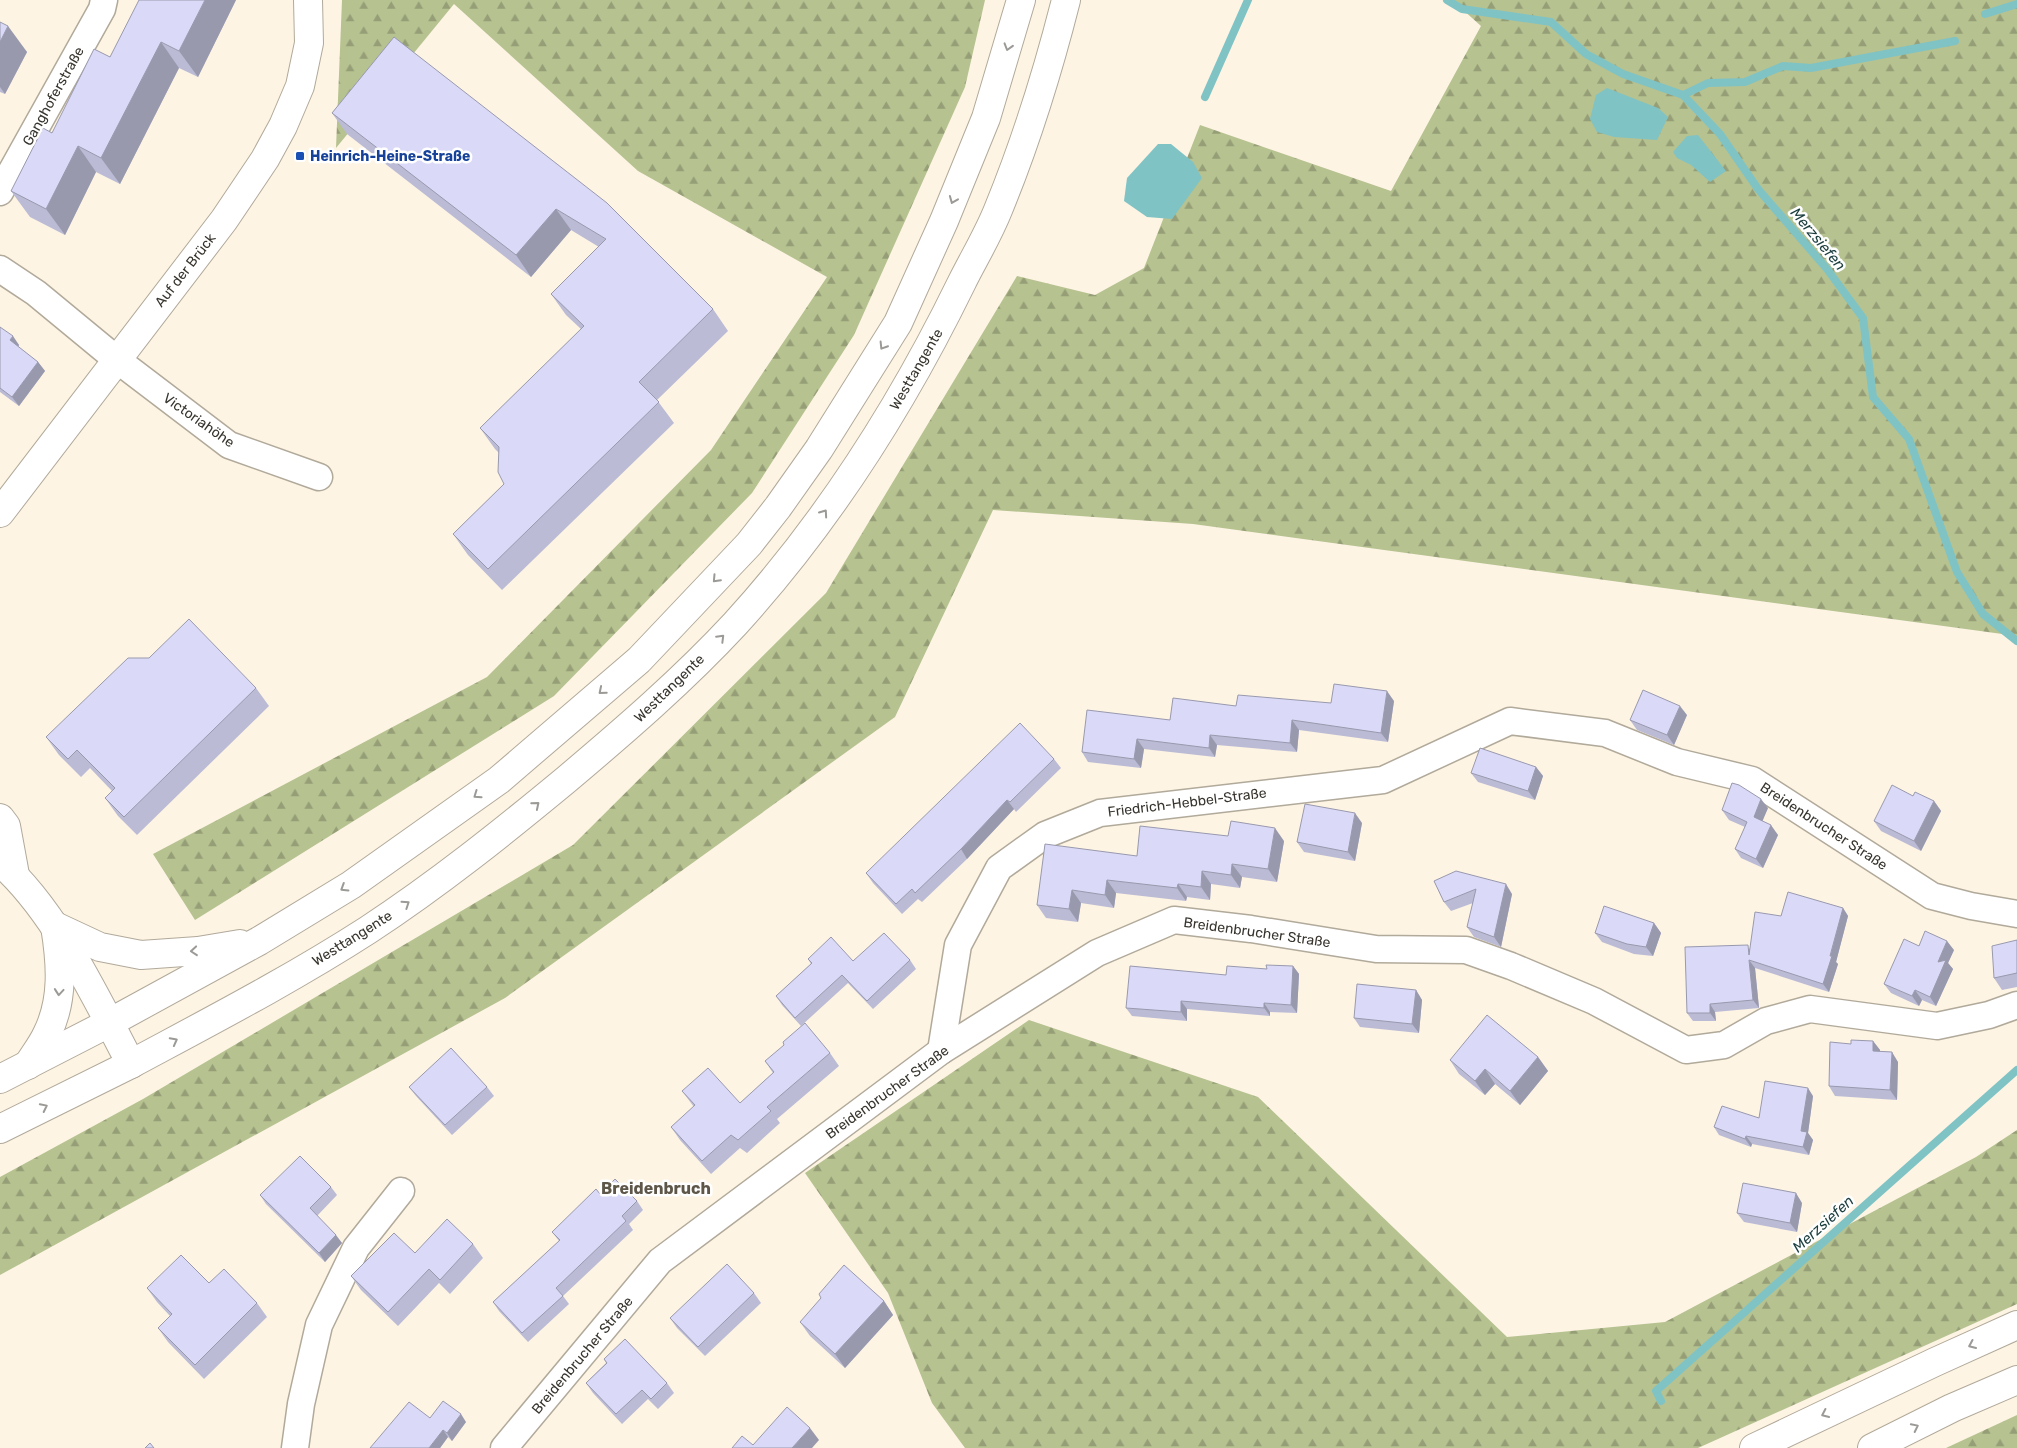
<svg xmlns="http://www.w3.org/2000/svg" width="2017" height="1448" font-family="Rubik,sans-serif">
	<style>
		.forest { fill: url(#forest-firs) }
		.water { fill: #80c3c5 }
		.lines { fill: none; stroke-linecap: round; stroke-linejoin: round }
		.stream { stroke: #80c3c5; stroke-width: 8 }
		.street-casing { stroke: #b1a99a; stroke-width: 29 }
		.secondary-casing { stroke: #b1a99a; stroke-width: 30 }
		.primary-casing { stroke: #b1a99a; stroke-width: 30 }
		.highway-casing { stroke: #b1a99a; stroke-width: 30 }
		.street { stroke: #fff; stroke-width: 26 }
		.secondary { stroke: #fff; stroke-width: 28 }
		.primary { stroke: #fff; stroke-width: 28 }
		.highway { stroke: #fff; stroke-width: 28 }
		.wall { fill: #bbbbd5 }
		.shaded-wall { fill: #9999ae }
		.building { fill: #dadaf8; stroke: #9999ae }
		.oneway { stroke: #9c9a96 }
		.transit-dot { fill: #1a4fb4; stroke: #fff; stroke-width: 2 }
		.labels { text-anchor: middle; stroke-width: 5; stroke-linejoin: round; paint-order: stroke }
		.street-label { font-size: 14px; fill: #38352e; stroke: #fff }
		.transit-label { font-size: 14px; font-weight: bold; fill: #164399; stroke: #fff; text-anchor: start }
		.water-label { font-size: 15px; font-style: italic; fill: #1b3d3e; stroke: #fff }
		.quarter-label { font-size: 16px; font-weight: bold; fill: #5e5749; stroke: #fff }
	</style>
	<defs>
		<pattern id="forest-firs" width="22" height="20" patternUnits="userSpaceOnUse" patternTransform="scale(1.25)"><rect width="22" height="20" fill="#b6c290"/><path d="M5 1l3.5 6h-7zM16 11l3.5 6h-7z" fill="#959e76"/></pattern>
	</defs>
	<rect width="100%" height="100%" fill="#fdf4e4"/>
	<g class="forest">
		<path d="M342,0H985L965,87L854,335L752,493L554,696L195,920L153,854L487,677L711,450L827,277L638,171L454,4L336,148Z"/>
		<path d="M1452,0H2017V636L1193,524L993,510L895,717L505,998L0,1275V1177L143,1099L573,845L826,593L1017,276L1095,295L1144,268L1200,125L1391,191L1481,26Z"/>
		<path d="M1029,1020L1258,1097L1507,1337L1665,1322L1976,1157L2017,1130V1304L1698,1448H965L932,1403L888,1293L805,1173Z"/>
		<path d="M2017,1415V1448H1946Z"/>
	</g>
	<g class="water">
		<path d="M1607,88L1658,108L1668,117L1657,140L1614,137L1597,132L1590,119L1596,95Z"/>
		<path d="M1698,135L1726,171L1710,182L1691,165L1677,158L1673,152L1687,136Z"/>
		<path d="M1158,144H1171L1193,162L1202,178L1172,219L1147,217L1124,201L1127,178Z"/>
	</g>
	<g class="lines">
		<g class="stream">
			<path d="M1447,0L1462,9L1551,22L1586,54L1623,74L1683,95L1720,134L1758,189L1827,269L1863,318L1873,397L1909,439L1957,572L1983,614L2017,641"/>
			<path d="M1985,14L2017,4"/>
			<path d="M1683,95L1708,83L1745,82L1783,66L1811,68L1955,41"/>
			<path d="M1205,97L1248,0"/>
			<path d="M1661,1401L1656,1391L2017,1070"/>
		</g>
		<defs>
			<g id="street">
				<path d="M0,192L102,9L104,0"/>
				<path d="M0,269L36,293L116,359L229,445L319,477"/>
				<path d="M941,1051L958,945L999,868L1045,835L1100,813L1383,780L1510,721L1605,733L1677,762L1752,780L1932,896L1971,906L2017,914"/>
				<path d="M295,1448L301,1404L319,1325L356,1248L401,1191"/>
				<path d="M504,1448L660,1261L941,1051L1097,953L1174,920L1251,929L1376,949L1466,950L1511,966L1594,1001L1686,1050L1724,1045L1766,1021L1810,1009L1937,1026L1989,1015L2017,1005"/>
			</g>
			<g id="secondary">
				<path d="M0,513L224,220L265,159L283,126L300,86L309,43L308,0"/>
				<path d="M0,818L6,826L15,875"/>
				<path d="M0,862C56,911 96,998 131,1064"/>
			</g>
			<g id="primary">
				<path d="M28,1065C34,1055 42,1045 47,1034C64,1000 61,963 55,926"/>
				<path d="M0,1079L109,1023"/>
				<path d="M0,1129L131,1064"/>
			</g>
			<g id="highway">
				<path d="M55,926L100,947L141,955L198,951L240,944"/>
				<path d="M109,1023L259,941L351,885L499,780L639,660L749,544L778,507L819,449L898,323L944,221L986,118L1021,0"/>
				<path d="M131,1064C211,1021 292,979 368,930C438,884 503,832 567,779C625,730 683,680 735,624C827,523 902,405 962,282C974,258 988,235 998,210C1026,142 1048,71 1066,0"/>
				<path d="M1754,1448L1935,1362L2017,1325"/>
				<path d="M1872,1448L1952,1408L2017,1380"/>
			</g>
		</defs>
		<use href="#street" class="street-casing"/>
		<use href="#secondary" class="secondary-casing"/>
		<use href="#primary" class="primary-casing"/>
		<use href="#highway" class="highway-casing"/>
		<use href="#street" class="street"/>
		<use href="#secondary" class="secondary"/>
		<use href="#primary" class="primary"/>
		<use href="#highway" class="highway"/>
	</g>
	<g class="wall">
		<path d="M236,0L198,77L179,68L120,184L96,172L65,235L30,217L11,191L110,57Z"/>
		<path d="M0,22L27,52L5,94L0,92Z"/>
		<path d="M394,37L713,309L728,331L657,400L674,423L502,590L468,555L453,534L504,484L499,453L495,449L480,428L581,329L566,315L551,294L599,247L571,230L531,277L347,134L332,113Z"/>
		<path d="M0,327L19,345L18,347L38,362L45,371L19,406L0,392Z"/>
		<path d="M256,688L269,706L137,835L118,816L105,798L112,791L90,768L81,777L59,755L46,737Z"/>
		<path d="M1394,701L1388,742L1299,730L1297,752L1217,745L1215,757L1144,749L1141,768L1088,762L1082,752L1170,720L1236,706Z"/>
		<path d="M1687,715L1674,745L1637,730L1630,720Z"/>
		<path d="M1054,759L1061,768L1016,812L1014,809L967,859L922,902L918,899L902,914L873,883L866,873Z"/>
		<path d="M1536,767L1543,776L1535,800L1478,782L1471,773Z"/>
		<path d="M1913,796L1934,801L1941,811L1921,851L1881,831L1874,821Z"/>
		<path d="M1768,808L1762,821L1778,835L1763,868L1741,858L1735,849L1745,827L1729,820L1722,810Z"/>
		<path d="M1362,823L1355,861L1304,852L1297,842Z"/>
		<path d="M1228,836L1284,841L1277,882L1242,877L1240,888L1211,884L1210,900L1187,897L1186,901L1116,893L1114,908L1081,903L1078,922L1046,918L1037,905L1137,856Z"/>
		<path d="M1434,881L1512,894L1501,947L1474,937L1467,927L1473,903L1451,911L1444,902Z"/>
		<path d="M1843,908L1848,916L1836,962L1838,964L1829,992L1755,968L1759,1008L1715,1012L1716,1021H1693L1687,1013L1781,916Z"/>
		<path d="M1654,923L1661,933L1653,956L1634,954L1602,942L1595,933Z"/>
		<path d="M2017,940V987L2002,990L1994,978Z"/>
		<path d="M1919,946L1954,950L1948,963L1953,969L1936,1006L1922,1000L1919,1006L1891,993L1884,984Z"/>
		<path d="M808,959L853,961L910,960L916,969L873,1009L848,983L801,1026L782,1005L776,996L811,964Z"/>
		<path d="M1293,966L1299,974L1297,1013L1270,1012V1016L1187,1009V1021L1132,1016L1126,1008L1226,975Z"/>
		<path d="M1416,990L1422,1000L1419,1033L1360,1027L1354,1018Z"/>
		<path d="M1873,1041L1880,1050V1052L1898,1062L1897,1100L1835,1096L1829,1086L1851,1044Z"/>
		<path d="M830,1053L839,1066L777,1119L780,1123L747,1153L740,1148L711,1174L680,1140L671,1127L694,1107L682,1091L740,1103L773,1073L765,1061Z"/>
		<path d="M1538,1057L1548,1071L1520,1105L1495,1084L1485,1095L1459,1074L1450,1060Z"/>
		<path d="M409,1087H487L494,1096L452,1135L416,1096Z"/>
		<path d="M1813,1096L1808,1133L1813,1140L1809,1155L1752,1144L1751,1147L1719,1135L1714,1127L1759,1118Z"/>
		<path d="M331,1187L337,1195L317,1216L342,1243L325,1262L266,1204L260,1195Z"/>
		<path d="M600,1194L637,1201L643,1210L629,1224L633,1230L563,1296L569,1304L528,1342L499,1311L493,1302L559,1241L552,1232Z"/>
		<path d="M1802,1203L1797,1232L1744,1222L1737,1213Z"/>
		<path d="M473,1244L483,1258L450,1294L439,1283L398,1326L361,1290L351,1276L415,1253Z"/>
		<path d="M209,1283L257,1303L267,1317L204,1379L168,1342L158,1328L170,1316L157,1302L147,1288Z"/>
		<path d="M754,1293L761,1303L705,1356L677,1328L670,1318Z"/>
		<path d="M884,1301L893,1315L845,1368L810,1336L800,1322Z"/>
		<path d="M604,1359L667,1383L674,1393L658,1409L648,1399L622,1424L593,1393L586,1383L606,1363Z"/>
		<path d="M430,1418L466,1422L452,1441L448,1437L440,1448H370Z"/>
	</g>
	<g class="shaded-wall">
		<path d="M205,0H236L198,77L179,51Z"/>
		<path d="M8,26L27,52L5,94L0,87V42Z"/>
		<path d="M161,42L179,68L120,184L101,158Z"/>
		<path d="M78,146L96,172L65,235L46,209Z"/>
		<path d="M556,209L571,230L531,277L516,255Z"/>
		<path d="M13,336L19,345L16,350L10,340Z"/>
		<path d="M38,362L45,371L19,406L12,397Z"/>
		<path d="M1387,691L1394,701L1388,742L1381,733Z"/>
		<path d="M1680,706L1687,715L1674,745L1667,735Z"/>
		<path d="M1292,720L1299,730L1297,752L1290,743Z"/>
		<path d="M1210,735L1217,745L1215,757L1209,748Z"/>
		<path d="M1137,739L1144,749L1141,768L1134,759Z"/>
		<path d="M1536,767L1543,776L1535,800L1528,791Z"/>
		<path d="M1761,799L1768,808L1760,827L1754,817Z"/>
		<path d="M1007,800L1014,809L967,859L961,849Z"/>
		<path d="M1934,801L1941,811L1921,851L1914,841Z"/>
		<path d="M1355,813L1362,823L1355,861L1348,852Z"/>
		<path d="M1771,825L1778,835L1763,868L1756,859Z"/>
		<path d="M1275,828L1284,841L1277,882L1268,869Z"/>
		<path d="M1232,864L1242,877L1240,888L1231,875Z"/>
		<path d="M1202,871L1211,884L1210,900L1201,887Z"/>
		<path d="M1107,880L1116,893L1114,908L1105,895Z"/>
		<path d="M1178,884L1187,897L1186,901L1177,888Z"/>
		<path d="M1506,884L1512,894L1501,947L1494,937Z"/>
		<path d="M1072,890L1081,903L1078,922L1069,909Z"/>
		<path d="M1843,908L1848,916L1836,962L1838,964L1829,992L1823,984Z"/>
		<path d="M1654,923L1661,933L1653,956L1646,947Z"/>
		<path d="M1947,941L1954,950L1948,963L1953,969L1936,1006L1930,997L1938,962Z"/>
		<path d="M1749,960L1755,968L1759,1008L1753,1000Z"/>
		<path d="M1293,966L1299,974L1297,1013L1291,1005Z"/>
		<path d="M1416,990L1422,1000L1419,1033L1412,1024Z"/>
		<path d="M1915,990L1922,1000L1919,1006L1912,996Z"/>
		<path d="M1181,1001L1187,1009V1021L1181,1012Z"/>
		<path d="M1264,1003L1270,1012V1016L1264,1008Z"/>
		<path d="M1710,1004L1715,1012L1716,1021L1710,1013Z"/>
		<path d="M1873,1041L1880,1050V1061L1873,1051Z"/>
		<path d="M1892,1052L1898,1062L1897,1100L1890,1090Z"/>
		<path d="M1538,1057L1548,1071L1520,1105L1510,1091Z"/>
		<path d="M1485,1069L1495,1084L1485,1095L1475,1081Z"/>
		<path d="M1808,1088L1813,1096L1808,1133L1813,1140L1809,1155L1803,1147L1801,1131Z"/>
		<path d="M1746,1136L1752,1144L1751,1147L1745,1139Z"/>
		<path d="M1796,1193L1802,1203L1797,1232L1790,1223Z"/>
		<path d="M336,1235L342,1243L325,1262L319,1253Z"/>
		<path d="M884,1301L893,1315L845,1368L835,1354Z"/>
		<path d="M461,1414L466,1422L452,1441L447,1433Z"/>
		<path d="M810,1428L819,1440L812,1448H792Z"/>
		<path d="M443,1430L448,1437L440,1448H429Z"/>
	</g>
	<g class="building">
		<path d="M139,0H205L179,51L161,42L101,158L78,146L46,209L11,191L43,128L52,133L94,49L110,57Z"/>
		<path d="M0,22L8,26L0,42Z"/>
		<path d="M394,37L607,203L713,309L639,382L659,402L488,569L453,534L504,484L498,472L499,447L480,428L584,326L551,294L606,239L556,209L516,255L332,113Z"/>
		<path d="M0,327L13,336L10,340L38,362L12,397L0,388Z"/>
		<path d="M189,619L256,688L124,817L105,798L115,788L77,750L68,759L46,737L128,658H149Z"/>
		<path d="M1334,684L1387,691L1381,733L1292,720L1290,743L1210,735L1209,748L1137,739L1134,759L1082,752L1087,710L1170,720L1173,698L1236,706L1238,695L1331,703Z"/>
		<path d="M1643,690L1680,706L1667,735L1630,720Z"/>
		<path d="M1020,723L1054,759L1010,802L1007,800L961,849L915,893L912,889L896,904L866,873Z"/>
		<path d="M1480,748L1536,767L1528,791L1471,773Z"/>
		<path d="M1732,783L1739,785L1761,799L1754,817L1771,825L1756,859L1735,849L1747,822L1722,810Z"/>
		<path d="M1892,785L1913,796L1915,792L1934,801L1914,841L1874,821Z"/>
		<path d="M1305,804L1355,813L1348,852L1297,842Z"/>
		<path d="M1231,821L1275,828L1268,869L1232,864L1231,875L1202,871L1201,887L1178,884L1177,888L1107,880L1105,895L1072,890L1069,909L1037,905L1045,844L1137,856L1140,826L1228,836Z"/>
		<path d="M1456,871L1506,884L1494,937L1467,927L1476,889L1444,902L1434,881Z"/>
		<path d="M1788,892L1843,908L1830,956H1832L1823,984L1749,960L1753,1000L1710,1004V1013H1687L1685,947L1748,945L1749,955L1755,912L1781,916Z"/>
		<path d="M1604,906L1654,923L1646,947L1627,944L1595,933Z"/>
		<path d="M1925,931L1947,941L1938,962L1946,960L1930,997L1915,990L1912,996L1884,984L1904,939L1919,946Z"/>
		<path d="M884,933L910,960L867,1001L842,975L795,1018L776,996L812,963L808,959L831,937L853,961Z"/>
		<path d="M2017,940V973L1994,978L1992,946Z"/>
		<path d="M1266,965L1293,966L1291,1005L1264,1003V1008L1181,1001V1012L1126,1008L1130,966L1226,975L1227,966L1267,969Z"/>
		<path d="M1357,984L1416,990L1412,1024L1354,1018Z"/>
		<path d="M1487,1015L1538,1057L1510,1091L1485,1069L1475,1081L1450,1060Z"/>
		<path d="M805,1023L830,1053L767,1107L771,1111L738,1140L731,1135L702,1161L671,1127L695,1105L682,1091L708,1068L740,1103L774,1072L765,1061L784,1045L783,1042Z"/>
		<path d="M1851,1040L1873,1041V1051L1892,1052L1890,1090L1829,1086L1830,1042L1851,1044Z"/>
		<path d="M451,1048L487,1087L445,1125L409,1087Z"/>
		<path d="M1765,1081L1808,1088L1801,1131L1807,1132L1803,1147L1746,1136L1745,1139L1714,1127L1722,1106L1759,1118Z"/>
		<path d="M300,1156L331,1187L310,1208L336,1235L319,1253L260,1195Z"/>
		<path d="M615,1179L637,1201L622,1216L626,1221L556,1288L563,1296L522,1333L493,1302L560,1240L552,1232L596,1189L600,1194Z"/>
		<path d="M1743,1183L1796,1193L1790,1223L1737,1213Z"/>
		<path d="M447,1219L473,1244L440,1280L429,1269L388,1312L351,1276L394,1233L415,1253Z"/>
		<path d="M181,1255L209,1283L224,1269L257,1303L195,1365L158,1328L172,1314L147,1288Z"/>
		<path d="M727,1264L754,1293L698,1347L670,1318Z"/>
		<path d="M844,1265L884,1301L835,1354L800,1322L821,1298L819,1294Z"/>
		<path d="M625,1339L667,1383L651,1399L642,1390L616,1414L586,1383L607,1363L604,1359Z"/>
		<path d="M443,1401L461,1414L447,1433L443,1430L429,1448H370L409,1402L430,1418Z"/>
		<path d="M787,1407L810,1428L792,1448H732L742,1436L753,1445Z"/>
		<path d="M150,1443L154,1448H145Z"/>
	</g>
	<defs><path id="oneway-chevron" d="M-2-3.5L2.5 0L-2 3.5" fill="none" stroke-width="1.6" stroke-linecap="round" stroke-linejoin="round" transform="scale(1.25)"/></defs>
	<g class="oneway">
		<use href="#oneway-chevron" transform="translate(1008 47) rotate(107)"/>
		<use href="#oneway-chevron" transform="translate(953 200) rotate(112)"/>
		<use href="#oneway-chevron" transform="translate(883 346) rotate(122)"/>
		<use href="#oneway-chevron" transform="translate(824 513) rotate(-55)"/>
		<use href="#oneway-chevron" transform="translate(716 579) rotate(133)"/>
		<use href="#oneway-chevron" transform="translate(721 638) rotate(-45)"/>
		<use href="#oneway-chevron" transform="translate(602 691) rotate(140)"/>
		<use href="#oneway-chevron" transform="translate(477 795) rotate(145)"/>
		<use href="#oneway-chevron" transform="translate(536 805) rotate(-40)"/>
		<use href="#oneway-chevron" transform="translate(344 888) rotate(148)"/>
		<use href="#oneway-chevron" transform="translate(406 904) rotate(-34)"/>
		<use href="#oneway-chevron" transform="translate(194 951) rotate(175)"/>
		<use href="#oneway-chevron" transform="translate(59 992) rotate(95)"/>
		<use href="#oneway-chevron" transform="translate(174 1041) rotate(-28)"/>
		<use href="#oneway-chevron" transform="translate(44 1107) rotate(-26)"/>
		<use href="#oneway-chevron" transform="translate(1972 1345) rotate(156)"/>
		<use href="#oneway-chevron" transform="translate(1825 1414) rotate(155)"/>
		<use href="#oneway-chevron" transform="translate(1915 1427) rotate(-26)"/>
	</g>
	<rect class="transit-dot" x="295" y="151" width="10" height="10" rx="2.5"/>
	<g class="labels">
		<g class="street-label">
			<text transform="translate(53 96) rotate(-61)" y="5">Ganghoferstraße</text>
			<text transform="translate(185 270) rotate(-52)" y="5">Auf der Brück</text>
			<text transform="translate(916 369) rotate(-60)" y="5">Westtangente</text>
			<text transform="translate(199 420) rotate(35)" y="5">Victoriahöhe</text>
			<text transform="translate(669 688) rotate(-44)" y="5">Westtangente</text>
			<text transform="translate(1187 802) rotate(-7)" y="5">Friedrich-Hebbel-Straße</text>
			<text transform="translate(1824 826) rotate(33)" y="5">Breidenbrucher Straße</text>
			<text transform="translate(1257 932) rotate(8)" y="5">Breidenbrucher Straße</text>
			<text transform="translate(352 938) rotate(-32)" y="5">Westtangente</text>
			<text transform="translate(887 1092) rotate(-36)" y="5">Breidenbrucher Straße</text>
			<text transform="translate(582 1355) rotate(-50)" y="5">Breidenbrucher Straße</text>
		</g>
		<g class="transit-label">
			<text x="310" y="161">Heinrich-Heine-Straße</text>
		</g>
		<g class="water-label">
			<text transform="translate(1818 239) rotate(50)" y="5">Merzsiefen</text>
			<text transform="translate(1823 1224) rotate(-42)" y="5">Merzsiefen</text>
		</g>
		<g class="quarter-label">
			<text x="656" y="1194">Breidenbruch</text>
		</g>
	</g>
</svg>
